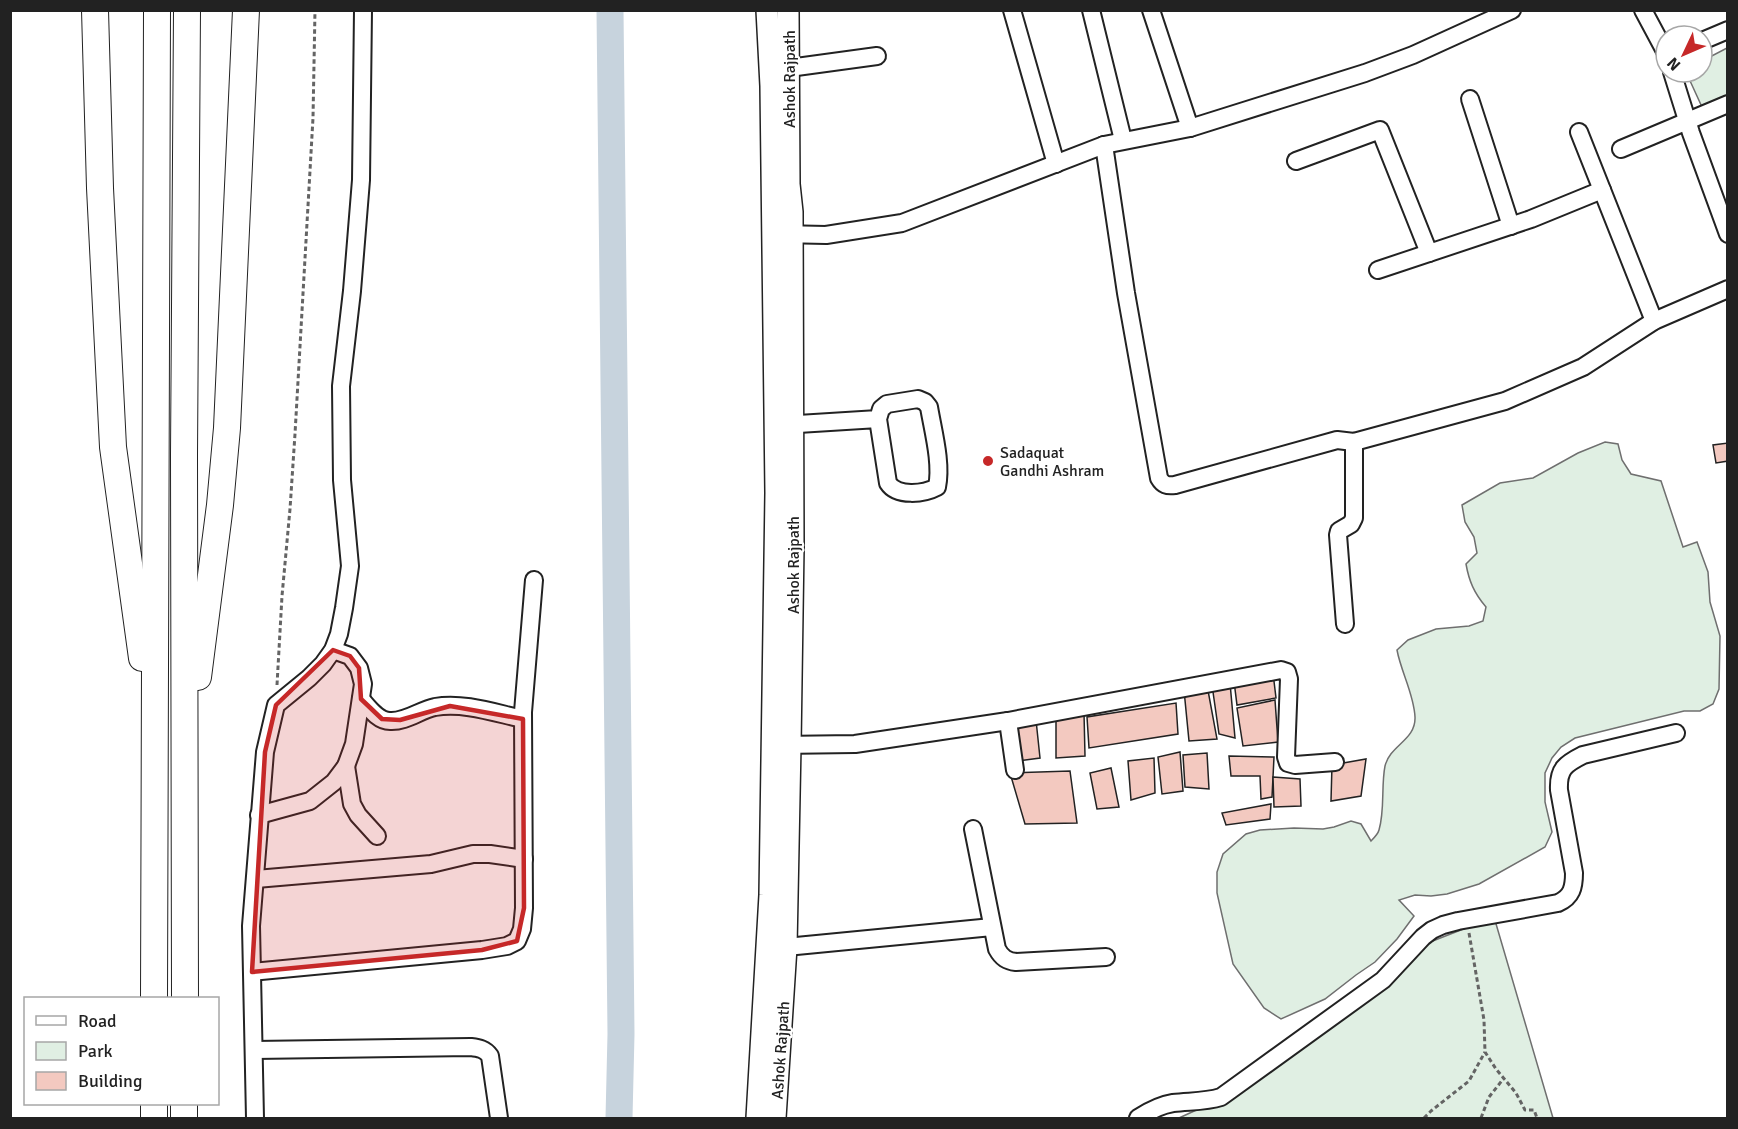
<svg xmlns="http://www.w3.org/2000/svg" width="1738" height="1129" font-family="Signika,sans-serif">
	<style>
		.green { fill: #e0efe3; stroke: #6f6f6f; stroke-width: 1.5 }
		.lines { fill: none; stroke-linecap: round; stroke-linejoin: round }
		.river { stroke: #c7d3dd; stroke-width: 27 }
		.building { fill: #f3c9c0; stroke: #222; stroke-width: 1.5 }
		.minor-casing { stroke: #222; stroke-width: 20 }
		.major-casing { stroke: #222; stroke-width: 24 }
		.highway-casing { stroke: #222; stroke-width: 28 }
		.path { stroke: #646464; stroke-width: 3; stroke-dasharray: 4.5 3; stroke-linecap: butt }
		.minor { stroke: #fff; stroke-width: 16 }
		.major { stroke: #fff; stroke-width: 21 }
		.highway { stroke: #fff; stroke-width: 26 }
		.marked { fill: #c62828; fill-opacity: 0.2; stroke: #c62828; stroke-width: 4.5; stroke-linejoin: round }
		.poi-dot { fill: #c62828; stroke: #fff; stroke-width: 2 }
		.labels { text-anchor: middle; stroke-width: 4.5; stroke-linejoin: round; paint-order: stroke }
		.street-label { font-size: 16px; fill: #222; stroke: #fff }
		.poi-label { font-size: 16px; fill: #222; stroke: #fff; text-anchor: start }
	</style>
	<rect width="100%" height="100%" fill="#fff"/>
	<g class="green">
		<path d="M1727,48V95L1702,107L1686,72H1702V61Z"/>
		<path d="M1605,442L1618,444L1622,460L1631,474L1661,481L1683,547L1697,542L1708,572L1710,602L1720,636L1719,689L1713,704L1700,711H1684L1575,738L1561,747L1552,758L1545,773V802L1552,832L1545,847L1479,884L1447,894L1431,896L1415,895L1399,900L1414,916L1397,939L1375,962L1356,975L1325,999L1281,1019L1264,1008L1233,964L1217,893V872L1223,854L1246,834L1260,830L1294,828L1323,829L1334,827L1351,821L1361,824L1371,841C1374,838 1378,834 1379,830C1385,810 1381,786 1385,766C1390,745 1416,740 1415,717C1414,694 1401,672 1397,650L1408,640L1436,629L1469,626L1483,621L1486,607C1474,593 1469,581 1466,564L1477,553L1474,537L1465,522L1462,505L1500,483L1533,478L1578,453Z"/>
		<path d="M1494,917L1553,1118H1179L1242,1089L1425,944Z"/>
	</g>
	<g class="lines">
		<path class="river" d="M610,10L621,1034L619,1118"/>
	</g>
	<g class="building">
		<path d="M1728,443V461L1716,463L1713,445Z"/>
		<path d="M1273,673L1276,698L1237,705L1234,681Z"/>
		<path d="M1230,683L1235,738L1219,734L1212,685Z"/>
		<path d="M1207,685L1217,739L1189,741L1184,690Z"/>
		<path d="M1275,700L1278,742L1243,746L1237,708Z"/>
		<path d="M1176,703L1178,734L1089,748L1087,717Z"/>
		<path d="M1084,713L1085,756L1056,758V715Z"/>
		<path d="M1036,720L1040,758L1018,761L1011,723Z"/>
		<path d="M1180,752L1183,791L1162,794L1158,757Z"/>
		<path d="M1207,753L1209,789L1185,787L1183,755Z"/>
		<path d="M1229,756L1274,757L1272,797L1261,799L1260,776H1231Z"/>
		<path d="M1154,758L1155,793L1131,800L1128,761Z"/>
		<path d="M1366,759L1361,796L1331,801L1332,765Z"/>
		<path d="M1111,768L1119,807L1097,809L1090,773Z"/>
		<path d="M1070,771L1077,823L1025,824L1010,773Z"/>
		<path d="M1273,777L1300,779L1301,806L1274,807Z"/>
		<path d="M1271,804L1270,819L1226,825L1222,813Z"/>
	</g>
	<g class="lines">
		<defs>
			<g id="minor">
				<path d="M1012,10L1056,164"/>
				<path d="M1091,10L1123,140"/>
				<path d="M1151,10L1190,128"/>
				<path d="M1643,10L1666,53"/>
				<path d="M1702,41L1728,30"/>
				<path d="M789,68L877,56"/>
				<path d="M1672,72L1691,133L1728,234"/>
				<path d="M1470,99L1511,226"/>
				<path d="M1579,132L1654,321"/>
				<path d="M1104,145L1126,293L1159,478C1163,485 1167,486 1175,485L1337,440L1354,442L1505,401L1583,367L1654,321L1728,289"/>
				<path d="M1621,149L1728,104"/>
				<path d="M1296,161L1380,130L1429,253"/>
				<path d="M780,234L826,235L902,223L1104,145L1190,128L1365,73L1413,55L1512,10"/>
				<path d="M1378,270L1531,219L1602,190"/>
				<path d="M782,425L878,419L881,409L887,404L918,399L925,402L929,407C933,431 942,463 937,487C924,494 897,497 888,483L878,419"/>
				<path d="M1345,624L1338,535L1339,531L1351,524L1354,518V442"/>
				<path d="M361,699C369,708 378,721 390,721C406,722 420,710 435,707C464,702 495,713 523,719"/>
				<path d="M1008,721L1015,770"/>
				<path d="M779,745L855,744L1008,721L1281,670L1287,672L1289,679L1286,757L1288,763L1295,765L1335,762"/>
				<path d="M346,766L352,804L358,815L377,836"/>
				<path d="M259,815L310,801L334,782L346,766L354,744L363,684L359,668L350,656L333,650"/>
				<path d="M973,829L997,949C1002,958 1007,961 1016,962L1106,957"/>
				<path d="M256,879L431,864L473,854H490L524,859"/>
				<path d="M775,945L786,947L992,927"/>
				<path d="M252,972L482,950L507,946L517,941L522,929L524,908L523,712L534,580"/>
				<path d="M254,1050L471,1047C479,1048 485,1049 490,1056L499,1118"/>
				<path d="M255,1118L251,926L265,752L276,705L309,678L323,664L333,650L339,634L344,608L350,566L342,480L341,386L352,291L361,180L363,10"/>
				<path d="M1138,1118C1149,1111 1160,1105 1173,1103C1190,1101 1205,1102 1221,1097L1383,980L1423,937L1432,930L1443,925L1458,921L1558,903C1572,897 1574,887 1574,873L1559,790C1558,769 1565,764 1583,755L1676,733"/>
			</g>
			<g id="major">
				<path d="M757,1118L770,895L776,493L771,86L767,10"/>
				<path d="M775,1118L786,947L790,745L793,547L792,212L789,184L788,10"/>
			</g>
			<g id="highway">
				<path d="M95,10L100,188L113,447L142,658"/>
				<path d="M198,677L220,505L227,428L246,10"/>
				<path d="M154,998L157,10"/>
				<path d="M185,998L184,455L187,10"/>
				<path d="M154,1104V1118"/>
				<path d="M184,1118V1104"/>
			</g>
		</defs>
		<use href="#minor" class="minor-casing"/>
		<use href="#major" class="major-casing"/>
		<use href="#highway" class="highway-casing"/>
		<g class="path">
			<path d="M277,685L282,596L290,509L295,434L313,118L315,10"/>
			<path d="M1469,933L1484,1020L1485,1052L1496,1069L1516,1093L1525,1110H1534L1537,1118"/>
			<path d="M1424,1118L1431,1111L1469,1081L1485,1052"/>
			<path d="M1481,1118L1489,1097L1504,1078"/>
		</g>
		<use href="#minor" class="minor"/>
		<use href="#major" class="major"/>
		<use href="#highway" class="highway"/>
	</g>
	<path class="marked" d="M333,650L350,656L359,668L361,699L382,719L400,720L450,706L523,719L524,908L517,941L482,950L252,972L265,752L276,705Z"/>
	<circle class="poi-dot" cx="988" cy="461" r="6"/>
	<g class="labels">
		<g class="street-label">
			<text transform="translate(789 79) rotate(-90)" y="6">Ashok Rajpath</text>
			<text transform="translate(793 565) rotate(-90)" y="6">Ashok Rajpath</text>
			<text transform="translate(780 1050) rotate(-86)" y="6">Ashok Rajpath</text>
		</g>
		<g class="poi-label">
			<text x="1000" y="458">Sadaquat<tspan x="1000" dy="18">Gandhi Ashram</tspan></text>
		</g>
	</g>
	<rect width="1738" height="1129" fill="none" stroke="#222222" stroke-width="24"/>
	<rect x="24" y="997" width="195" height="108" fill="#ffffff" stroke="#a7a7a7" stroke-width="1.5"/>
	<rect x="36" y="1016" width="30" height="9" fill="#ffffff" stroke="#a7a7a7" stroke-width="1.5"/>
	<text x="78" y="1027" font-size="18" fill="#222222">Road</text>
	<rect x="36" y="1042" width="30" height="18" fill="#e0efe3" stroke="#a7a7a7" stroke-width="1.5"/>
	<text x="78" y="1057" font-size="18" fill="#222222">Park</text>
	<rect x="36" y="1072" width="30" height="18" fill="#f3c9c0" stroke="#a7a7a7" stroke-width="1.5"/>
	<text x="78" y="1087" font-size="18" fill="#222222">Building</text>
	<g transform="translate(1684 54) rotate(226)"><circle r="28" fill="#ffffff" stroke="#a7a7a7" stroke-width="1.5"/>
	<path d="M0-4.5L10 22L0 15L-10 22Z" fill="#c62828"/>
	<text y="-9" font-size="16" font-weight="bold" text-anchor="middle" fill="#222222">N</text>
	</g>
</svg>
